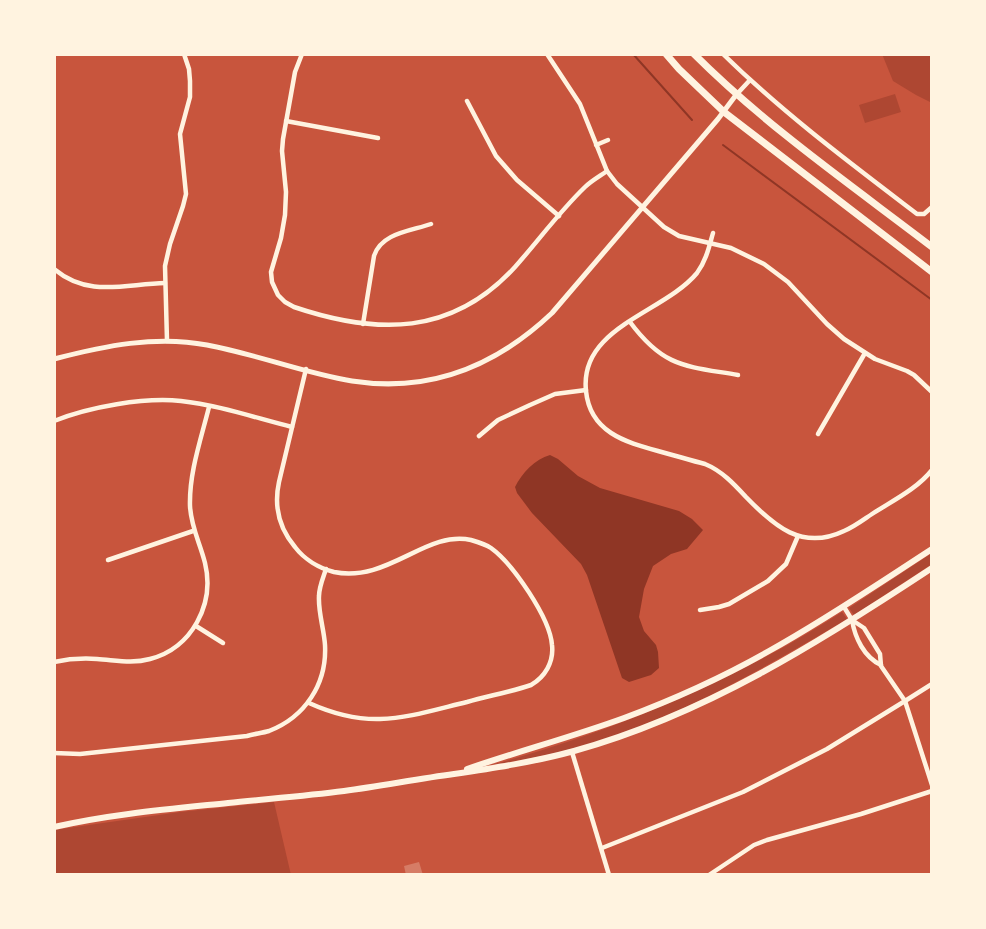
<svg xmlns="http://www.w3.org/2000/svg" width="986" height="929" font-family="'IBM Plex Sans',sans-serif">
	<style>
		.green { fill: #ae4732 }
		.water { fill: #8f3625 }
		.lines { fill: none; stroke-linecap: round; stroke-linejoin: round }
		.stream { stroke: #8f3625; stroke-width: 2 }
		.building { fill: #d67c66 }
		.minor { stroke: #fff3e0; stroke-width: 4.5 }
		.tertiary { stroke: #fff3e0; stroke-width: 5 }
		.secondary { stroke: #fff3e0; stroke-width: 6 }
		.primary { stroke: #fff3e0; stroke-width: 7 }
	</style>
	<rect width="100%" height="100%" fill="#c8553d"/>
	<g class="green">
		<path d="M882,54H932V103L916,95L893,81Z"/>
		<path d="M895,94L901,112L865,123L859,105Z"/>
		<path d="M932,553V564L854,615L849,608Z"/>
		<path d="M842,612L847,619C778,660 707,701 632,730C587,747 538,758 491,765C587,739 681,702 769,655C794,642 818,627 842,612Z"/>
		<path d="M274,802L291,875H54V830L180,812Z"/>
	</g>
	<path class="water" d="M550,455L558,459L578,476L600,488L679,511L692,519L703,530L687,549L671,554L653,566L644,589L639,617L644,631L656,645L658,652L659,668L651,675L629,682L622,678L587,575L581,564L532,513L517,493L515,487C522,473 535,459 550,455Z"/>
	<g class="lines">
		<g class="stream">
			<path d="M633,54L692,120"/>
			<path d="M723,145L932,300"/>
		</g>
	</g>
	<path class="building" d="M419,862L423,875H406L404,866Z"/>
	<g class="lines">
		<g class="minor">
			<path d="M302,54L295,72L283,139L282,151L286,192L285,215L281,238L271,272L272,282L278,295L285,302L294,307C377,335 452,336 515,267C538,241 560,211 585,187C591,181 600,176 607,171"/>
			<path d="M547,54L580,104L607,171L617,184L664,227L679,236L731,248L764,264L788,282L827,324L844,339L875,359L907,371L914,375L932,392"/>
			<path d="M723,54C783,113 850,163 917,214H924L932,207"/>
			<path d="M737,94L750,80"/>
			<path d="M467,101L496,156L517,180L559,216"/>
			<path d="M286,121L378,138"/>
			<path d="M596,145L608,140"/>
			<path d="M713,233C709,247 706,261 697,273C664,313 579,327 586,391C590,432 625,442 658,451C674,455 689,460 705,464C722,471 734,484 746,497C774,526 802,551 844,531C854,527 863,520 872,514C892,501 917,489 932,470"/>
			<path d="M54,269C89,298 124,284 165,283"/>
			<path d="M630,322C664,368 686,366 738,375"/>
			<path d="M363,324L374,256C381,233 411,231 431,224"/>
			<path d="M167,341L165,266L170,244L183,206L186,194L180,134L190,97V81L189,69L184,54"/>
			<path d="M306,369L279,482C274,505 279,528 295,547C304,559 319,568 334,572C388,583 426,530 471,540C478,542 485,544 491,548C513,564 550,618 552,645C554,662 545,677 531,685C510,692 488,696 467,702C405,717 371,731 309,703"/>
			<path d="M54,421C89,407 144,397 181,401C218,405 256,418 292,427"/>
			<path d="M818,434L865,353"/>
			<path d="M479,436L498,420L530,405L555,394L586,390"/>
			<path d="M108,560L193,531"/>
			<path d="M844,607L852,620L864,628L880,654L881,666L905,701L932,684"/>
			<path d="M700,610L719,607L729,604L768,581L786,564L798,536"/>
			<path d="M852,620C855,638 864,657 881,665"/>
			<path d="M196,626L223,643"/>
			<path d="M54,662C68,659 83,658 97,659C115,660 132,664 150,659C192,648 215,604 205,563C200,543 191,527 190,506C189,473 201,439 209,407"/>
			<path d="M572,752L609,875"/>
			<path d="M54,753L80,754L247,736C254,734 262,733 269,731C305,717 327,684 325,645C324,629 318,612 319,596C319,587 323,578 326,569"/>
			<path d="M602,848L743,792L827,749L905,701L932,785"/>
			<path d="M709,875L754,845L767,840L861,814L932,791"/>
		</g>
		<path class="tertiary" d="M54,359C104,346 156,335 207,345C256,354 303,373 352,381C429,393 496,366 552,313L718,119L736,95"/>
		<g class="secondary">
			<path d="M467,769C519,751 572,737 624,718C672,700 725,676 769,651C825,620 878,584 932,549"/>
			<path d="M54,827C111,814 170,809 228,803C266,799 305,796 344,791C381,786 417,779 454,774C494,768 534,762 574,751C704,715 820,642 932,568"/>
		</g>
		<g class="primary">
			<path d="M666,54L679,69L724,112L932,272"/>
			<path d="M694,54C766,126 851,185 932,247"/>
		</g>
	</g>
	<rect width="986" height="929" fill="none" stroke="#fff3e0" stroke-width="112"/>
</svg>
